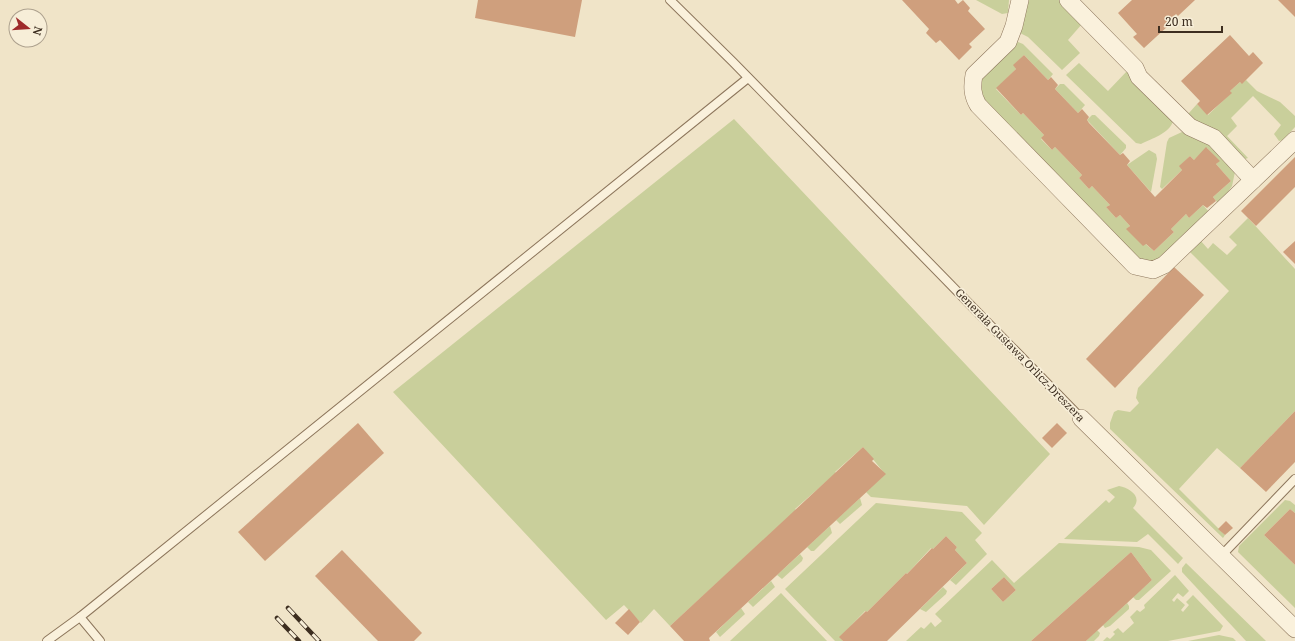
<svg xmlns="http://www.w3.org/2000/svg" width="1295" height="641" font-family="'Noto Serif',serif">
	<style>
		.green { fill: #c9cf9b; fill-rule: evenodd }
		.building { fill: #cf9f7d }
		.lines { fill: none; stroke-linecap: round; stroke-linejoin: round }
		.lane-casing { stroke: #8d765c; stroke-width: 10 }
		.street-casing { stroke: #8d765c; stroke-width: 18 }
		.lane { stroke: #faf1dc; stroke-width: 8 }
		.street { stroke: #faf1dc; stroke-width: 17 }
		.rail-casing { stroke: #3d2e20; stroke-width: 4.5 }
		.rail { stroke: #f7eed8; stroke-width: 3; stroke-dasharray: 9; stroke-linecap: butt }
		.labels { text-anchor: middle; stroke-width: 3.5; stroke-linejoin: round; paint-order: stroke }
		.street-label { font-size: 11px; fill: #3d2e20; stroke: #f7eed8 }
	</style>
	<rect width="100%" height="100%" fill="#f0e4c8"/>
	<g class="green">
		<path d="M976,0H1009L1008,13L1002,14Z"/>
		<path d="M1027,0H1059L1082,24L1068,40L1080,53L1062,70L1028,37L1020,33L1021,12Z"/>
		<path d="M1018,42L1023,44L1053,74L1048,80L1024,55L1014,65L1016,69L996,89L1021,115L1023,113L1044,135L1041,139L1052,150L1055,147L1082,175L1079,178L1089,189L1092,186L1110,205L1106,207L1116,218L1120,215L1130,226L1127,229L1154,251L1174,232L1171,229L1186,214L1189,218L1203,205L1209,212L1162,259L1153,263H1140L983,100L980,94L982,77Z"/>
		<path d="M1079,63L1108,91L1128,70L1173,121C1170,133 1151,139 1141,144L1136,143L1066,75Z"/>
		<path d="M1246,80L1257,91L1280,102L1295,116V127L1283,140L1279,141L1274,134L1281,125L1253,96L1231,118L1237,126L1227,136L1248,158L1245,159L1188,117L1189,113L1197,104L1208,115L1231,93L1230,91L1240,82L1242,83Z"/>
		<path d="M1060,84H1064L1085,105L1078,113L1055,89Z"/>
		<path d="M1092,115H1095L1126,145V148L1120,155L1087,120Z"/>
		<path d="M734,119L1050,454L984,525L967,506L871,497L866,492L885,474L863,447L835,472L836,473L795,509L796,510L670,626L654,609L641,623L624,605L606,620L393,392Z"/>
		<path d="M1182,132L1197,140L1206,141L1235,172L1232,186L1221,202H1217L1213,197L1231,181L1216,164L1219,161L1207,148L1194,160L1190,156L1180,166L1182,170L1162,189L1160,187L1167,142L1169,138Z"/>
		<path d="M1149,150L1156,154L1157,159L1151,192L1127,165Z"/>
		<path d="M1248,218L1295,269V411L1240,468L1217,448L1179,489L1225,535L1223,538L1110,429V423L1114,412L1118,410L1130,412L1139,403L1136,398L1138,388L1229,291L1189,251L1200,240L1208,249L1213,243L1227,255L1237,245L1229,237Z"/>
		<path d="M1119,486C1130,488 1143,497 1133,508L1183,558L1178,564L1148,534L1137,542L1064,539L1106,500L1109,503L1115,497L1107,490Z"/>
		<path d="M860,498L862,505L840,524L836,520Z"/>
		<path d="M1285,500L1290,501L1295,505V513L1290,509L1264,535L1295,565V608L1238,552L1239,546Z"/>
		<path d="M876,503L962,512L982,533L975,540L987,554L956,585L950,580L967,563L955,550L957,547L946,536L933,549L931,548L907,574L906,573L867,612L865,611L840,637L843,641H835L785,589Z"/>
		<path d="M830,526L832,533L814,551H811L807,547Z"/>
		<path d="M1059,543L1139,547L1151,550L1171,571L1139,600H1136L1133,597L1152,580L1131,552L1031,641H906L921,627L924,629L931,622L935,627L942,621L935,614L992,560L1014,583ZM1004,577L1016,590L1003,602L991,589Z"/>
		<path d="M800,554L803,558L802,561L782,579L777,575Z"/>
		<path d="M1186,563L1266,641H1246L1182,572V568Z"/>
		<path d="M1175,575L1189,591L1183,597L1178,593L1172,600L1174,602L1177,598L1185,605L1181,610L1183,612L1189,605L1186,602L1193,595L1223,626L1220,631L1168,641H1103L1107,637L1110,639L1115,634L1113,632L1118,628L1123,633L1134,623L1130,617L1137,610L1140,612L1145,608L1144,605Z"/>
		<path d="M771,581L775,587L753,607L748,602Z"/>
		<path d="M943,587L947,591L946,594L926,612L920,609Z"/>
		<path d="M781,593L827,641H730Z"/>
		<path d="M1127,603L1129,606V609L1110,626L1105,628L1103,625Z"/>
		<path d="M741,608L745,614L720,637L716,632Z"/>
		<path d="M1097,630L1100,633L1099,636L1094,641H1086Z"/>
		<path d="M1219,635L1233,638L1236,641H1188Z"/>
	</g>
	<g class="building">
		<path d="M478,0H582L575,37L475,18Z"/>
		<path d="M902,0H955L958,4L963,0L970,8L968,11L985,29L969,44L972,47L959,60L940,40L936,43L926,33L929,29Z"/>
		<path d="M1132,0H1195L1178,16L1176,14L1166,24L1168,26L1144,48L1133,37L1137,34L1118,13Z"/>
		<path d="M1278,0H1295V17Z"/>
		<path d="M1230,35L1249,56L1253,52L1263,63L1242,84L1240,82L1230,91L1232,93L1207,115L1197,104L1200,101L1181,81Z"/>
		<path d="M1024,55L1048,80L1051,77L1058,85L1055,89L1078,113L1082,109L1089,117L1087,120L1089,123L1120,155L1123,153L1130,161L1127,165L1155,197L1182,170L1179,166L1190,156L1194,160L1206,147L1220,161L1216,164L1231,181L1213,197L1216,201L1207,208L1203,205L1189,218L1186,214L1171,229L1174,232L1154,251L1146,244L1143,246L1126,229L1130,226L1120,215L1116,218L1106,207L1110,205L1092,186L1089,189L1079,178L1082,175L1055,147L1052,150L1041,138L1044,135L1023,113L1021,115L996,88L1016,69L1013,65Z"/>
		<path d="M1295,157V187L1256,226L1241,211Z"/>
		<path d="M1295,241V264L1283,252Z"/>
		<path d="M1174,267L1204,295L1115,388L1086,359Z"/>
		<path d="M1295,411V462L1266,492L1240,468Z"/>
		<path d="M358,423L384,453L265,561L238,532Z"/>
		<path d="M1057,423L1067,433L1052,448L1042,438Z"/>
		<path d="M863,447L874,459L872,461L886,474L709,638L710,641H684L670,626Z"/>
		<path d="M1290,509L1295,513V565L1264,535Z"/>
		<path d="M1226,521L1233,528L1225,535L1218,529Z"/>
		<path d="M946,536L957,547L955,550L967,563L887,641H843L839,637L866,611L867,612L906,573L907,574L932,548L933,549Z"/>
		<path d="M342,550L422,633L414,641H378L315,576Z"/>
		<path d="M1131,552L1152,580L1086,641H1031Z"/>
		<path d="M1004,577L1016,590L1003,602L991,589Z"/>
		<path d="M629,609L640,622L628,635L615,623Z"/>
	</g>
	<g class="lines">
		<defs>
			<g id="lane">
				<path d="M670,0L733,62L1081,418"/>
				<path d="M1221,556L1295,479"/>
				<path d="M80,617L100,641"/>
				<path d="M47,641L80,617L748,78"/>
			</g>
			<g id="street">
				<path d="M1020,0L1014,26L1008,42L974,75C972,86 972,95 978,105L1135,266L1153,270L1164,265L1295,140"/>
				<path d="M1068,0L1135,68L1139,77L1190,127L1214,138L1253,180"/>
				<path d="M1081,418L1295,629"/>
			</g>
		</defs>
		<use href="#lane" class="lane-casing"/>
		<use href="#street" class="street-casing"/>
		<use href="#lane" class="lane"/>
		<use href="#street" class="street"/>
		<defs>
			<g id="rail">
				<path d="M288,608L319,641"/>
				<path d="M277,618L299,641"/>
			</g>
		</defs>
		<use href="#rail" class="rail-casing"/>
		<use href="#rail" class="rail"/>
	</g>
	<g class="labels">
		<g class="street-label">
			<text transform="translate(1020 355) rotate(46)" y="4">Generała Gustawa Orlicz-Dreszera</text>
		</g>
	</g>
	<g transform="translate(28 28) rotate(107)"><circle r="19" fill="#f7eed8" stroke="#ada18e"/>
	<path d="M0-3L7 15L0 10L-7 15Z" fill="#9e2a2b"/>
	<text y="-6" font-size="11" font-weight="bold" text-anchor="middle" fill="#3d2e20">N</text>
	</g>
	<path d="M1159 26v6h63v-6" fill="none" stroke="#3d2e20" stroke-width="2"/>
	<text x="1165" y="26" font-size="12" fill="#3d2e20" stroke="#f7eed8" stroke-width="3" paint-order="stroke">20 m</text>
</svg>
